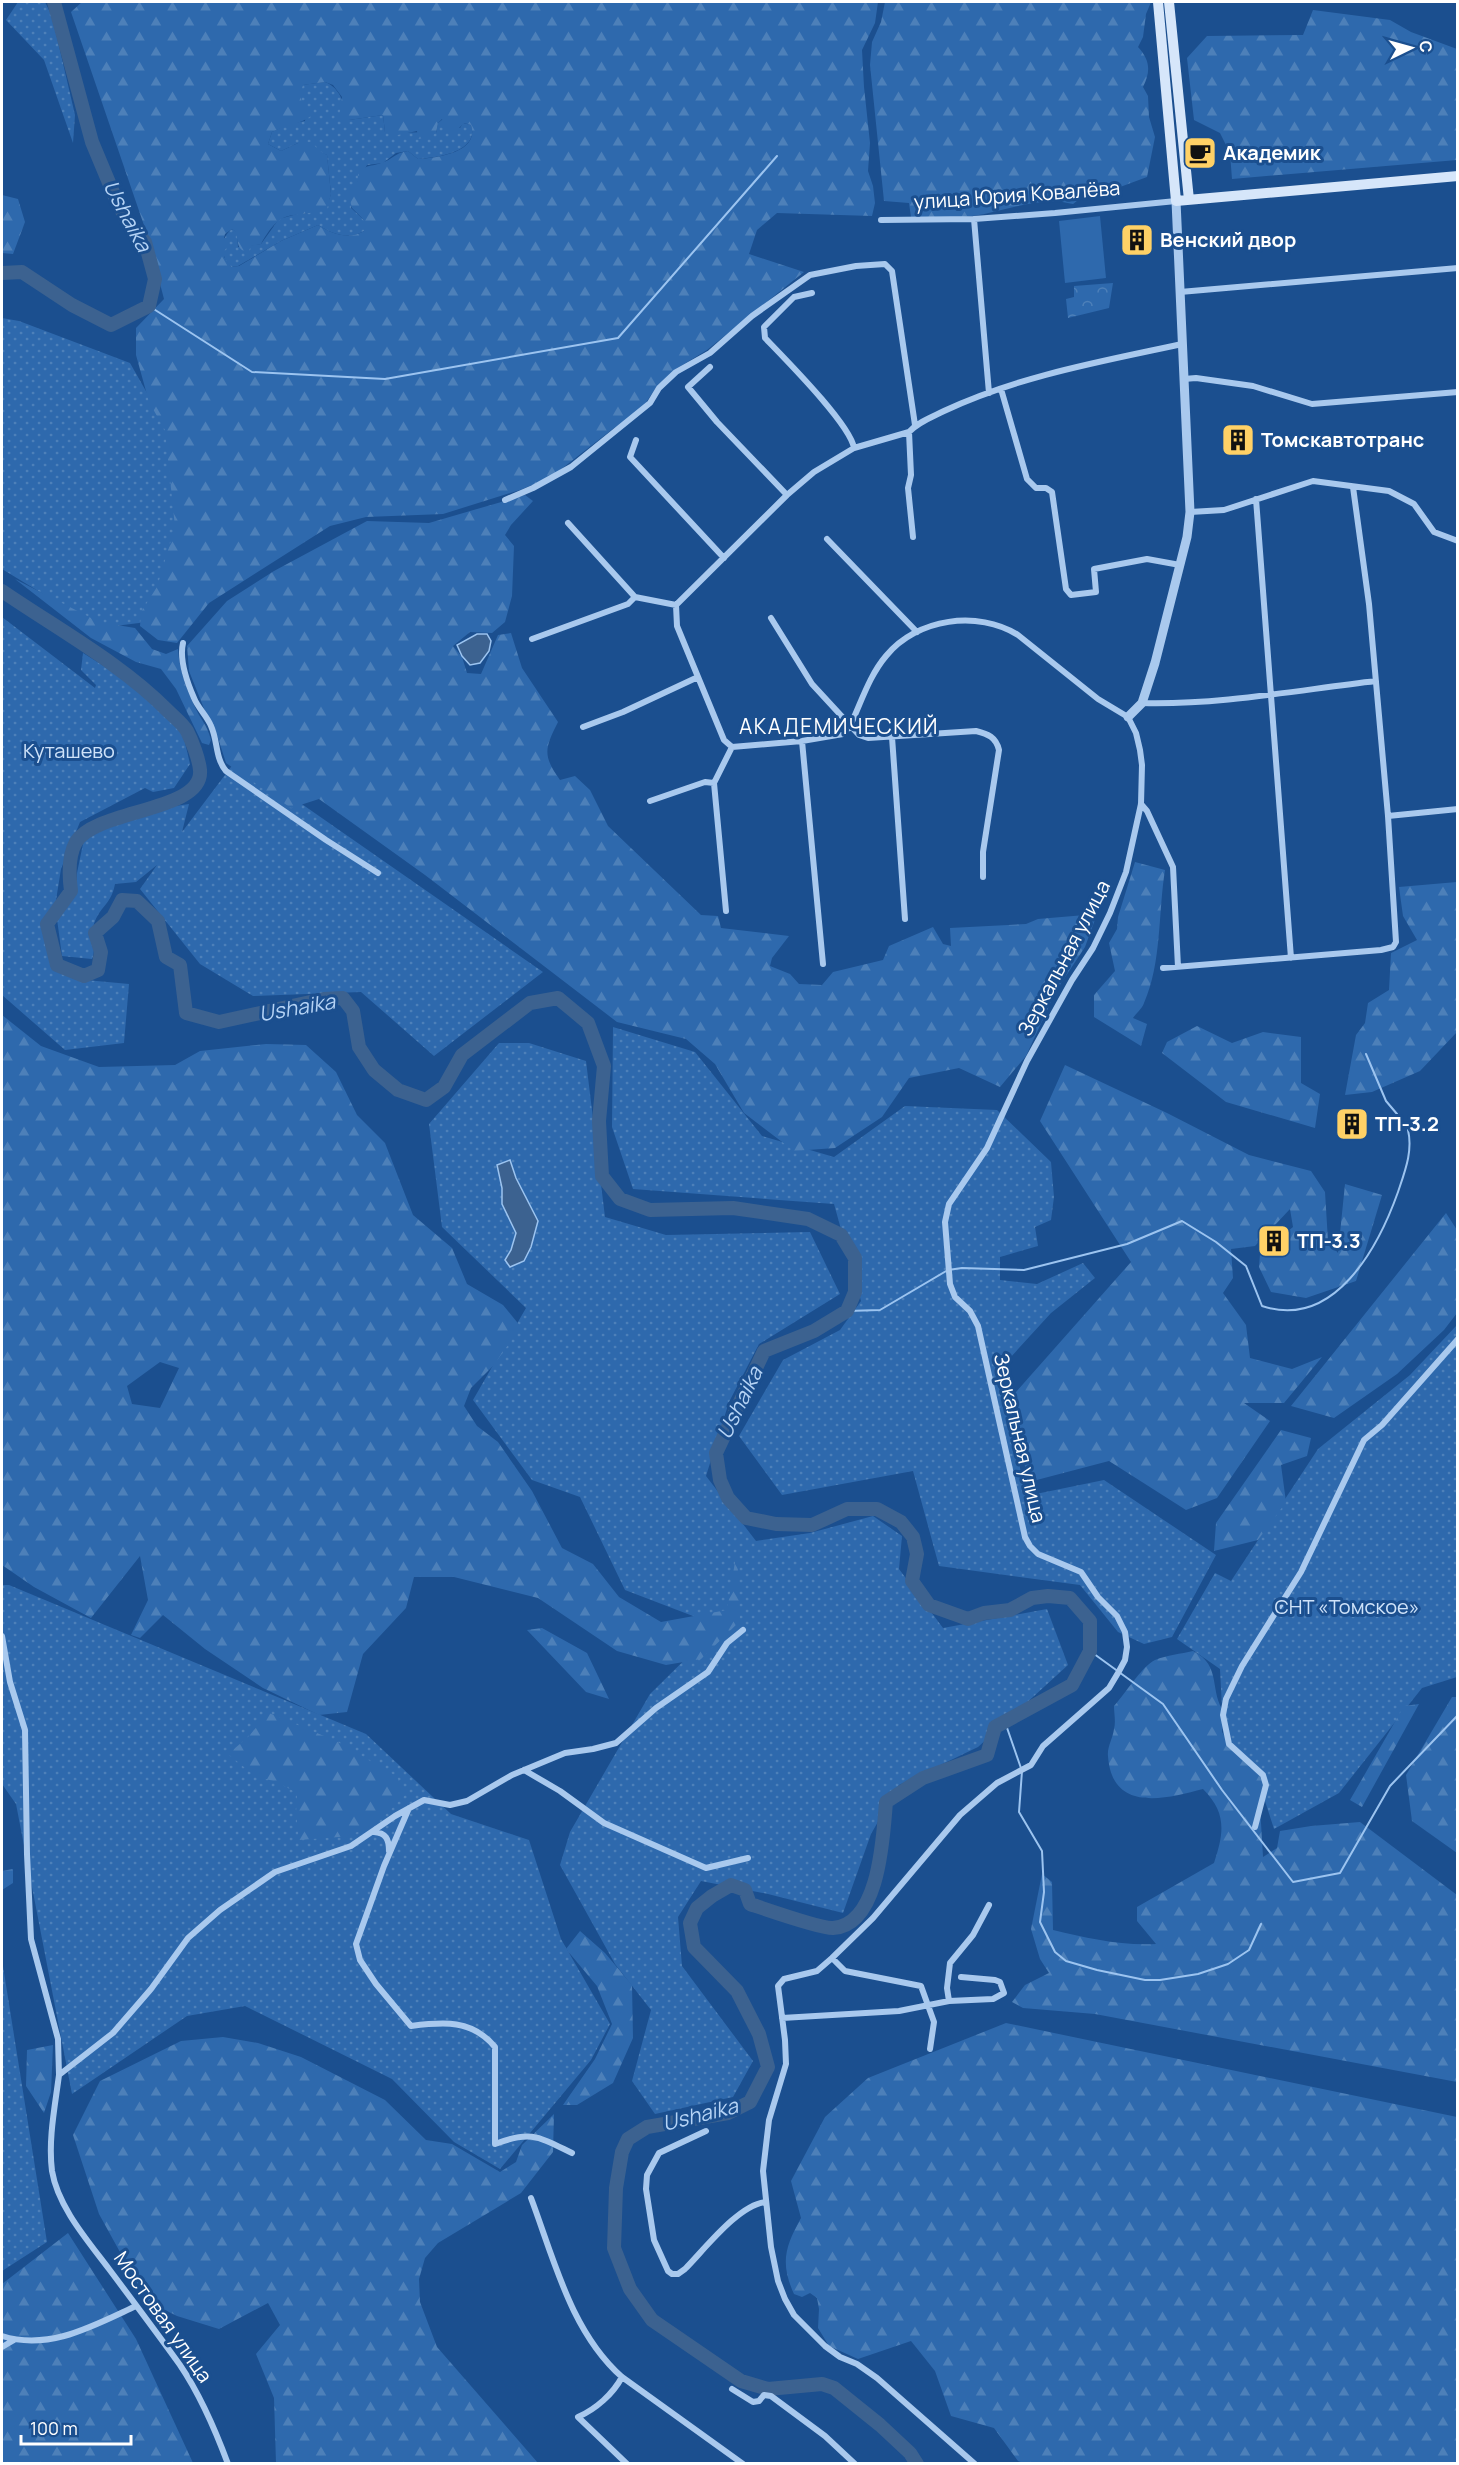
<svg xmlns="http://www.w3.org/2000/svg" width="1459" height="2465" viewBox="0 0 1459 2465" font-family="Manrope,sans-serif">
  <defs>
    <pattern id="grass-dots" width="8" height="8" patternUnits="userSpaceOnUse" patternTransform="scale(1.5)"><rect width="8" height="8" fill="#2e69ad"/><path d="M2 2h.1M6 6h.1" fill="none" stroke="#4d80b9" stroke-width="1.8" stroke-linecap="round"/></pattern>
    <pattern id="forest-firs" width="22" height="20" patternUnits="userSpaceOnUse" patternTransform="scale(1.5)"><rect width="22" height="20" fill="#2e69ad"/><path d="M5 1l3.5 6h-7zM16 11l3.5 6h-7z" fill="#4d80b9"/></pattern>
    <pattern id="park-crowns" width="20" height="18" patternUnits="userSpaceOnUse" patternTransform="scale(1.5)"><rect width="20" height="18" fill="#2e69ad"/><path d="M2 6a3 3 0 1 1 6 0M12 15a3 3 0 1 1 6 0" fill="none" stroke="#4d80b9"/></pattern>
  </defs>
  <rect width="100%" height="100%" fill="#1b4f8f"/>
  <path fill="url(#grass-dots)" d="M18,2H45L52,16L75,115L73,143L44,60L6,20Z
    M325,82C341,88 344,105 349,120L383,115L385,132C403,134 418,131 436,133L438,123L443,119L448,127L460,128L463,123L471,125C480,152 436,158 418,159L408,151L396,153L383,163L367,165L358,181L351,208L364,220V231C349,240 332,234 318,225L281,241L238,266L231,267C220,258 220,237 232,229L237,232L238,247L261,244L279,219L297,214H305L329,200L331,194L327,155L298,143L281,151L268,144L272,132L288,124L305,121L306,111L302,108L299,94L302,85Z
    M2,318L19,321L130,363L167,428L178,528L147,622L99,628L2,569Z
    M2,617L95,688L96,685L81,670L83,653L139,688L170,720L183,734L190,764L174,788L153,792L145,788L80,822L61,869L49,944L75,979L129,984L124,1043L65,1050L2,995Z
    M237,759L543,972L434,1056L361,992L253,996L200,964L140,889L157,865L136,882L115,884C111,904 102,905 95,921C90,932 97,947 92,959L62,956L57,919L76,891L77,873L84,839C118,823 151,808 189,804L182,832Z
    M613,1027L695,1052L762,1136L834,1157L905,1106L997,1110L1051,1162L1054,1197L1051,1220L1035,1227L1038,1246L1000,1257V1280L1037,1284L1083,1263L1095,1278L1051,1313L999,1370L1026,1496L1104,1480L1216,1555L1172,1637L1144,1644L1118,1632L1080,1585L939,1566L913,1471L782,1495L739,1436L783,1360L840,1330L861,1301L834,1204L633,1189L612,1127Z
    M499,1043H529L586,1061L605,1217L666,1235L810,1232L840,1294L759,1344L729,1402L706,1476L756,1541L810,1533L873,1516L902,1536L899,1569L943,1628L1047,1609L1068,1665L978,1747L899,1785L871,1834L843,1913L768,1894L701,1881L678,1917L682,1966L753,2061L733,2097L655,2114L632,2081L651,2010L615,1964L560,1865L570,1832L650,1694L719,1626L625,1590L580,1497L532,1480L473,1400L526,1308L442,1227L429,1124Z
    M1457,1325V1677L1422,1688L1339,1793L1274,1829L1256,1773L1224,1746L1220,1669L1177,1639L1215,1573L1231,1581L1318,1449L1410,1375Z
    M2,1585H9L366,1734L451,1814L529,1840L561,1939L610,2024L591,2060L500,2169L454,2142L392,2079L245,2006L187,2016L72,2094L16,1804L2,1784Z
    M2,1960L47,2242L2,2271Z"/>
  <path fill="url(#forest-firs)" fill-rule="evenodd" d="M82,2H878L875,23L862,50L864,87L870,143L868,171L873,186L875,203L872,216L777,213L757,230L749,254L804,272L707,350L676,369L657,386L645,404L633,416L614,428L551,477L520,490L443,514L366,517L330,526L209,603L177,643L158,640L140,626L141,612L157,587L175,527L165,430L149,402L136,355V328L164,299L148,237L71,12ZM325,82L333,85L342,97L339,118L349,120L383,115L385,132L393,136L417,131L418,139L429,137L436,133L438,123L442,119L449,133L455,132L464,123L471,125C480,153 436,158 418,159L408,151C394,153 392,160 381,163C370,167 356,165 358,181L347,189L352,208L364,220V231C349,240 332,234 318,225L281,241L239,266L231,267L224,257V251L229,245L227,238H224L225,234L232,229L236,232C238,242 237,250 248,253L251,246L261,244C283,205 291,220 327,209L331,194L327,155L318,150L312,142L298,143L281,151L268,144L272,132C284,126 301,124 311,116C302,105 298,99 303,85Z
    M885,2H1151L1146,14L1143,37L1138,47C1150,60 1151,71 1143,87L1148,96L1149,117L1155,137L1147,177L1112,190L1087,193L1073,204C1039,195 1005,212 972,216C952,219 931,217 911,217L909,203L884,201L870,65L872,42L881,22Z
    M1313,10L1390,20L1411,32L1457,49V160L1232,179L1230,153L1220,133L1194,120L1187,58L1207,36L1303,35Z
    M2,195L18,199L25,222L13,254L2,253Z
    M525,495L533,501L511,525L505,535L514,546L512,596L505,622L492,633L470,632L453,646L462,657L467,673L481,674L498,635L511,633L522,668L558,722C545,748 542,755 560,780L575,776L590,790L608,826L701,915L718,916L721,928L789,936L772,958L770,966L790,974L799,984L822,985L833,972L883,960L889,946L933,927L943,944L951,946L950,928L1026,924L1038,919L1097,914L1085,947L1056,991L1026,1056L1000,1087L959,1068L909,1078L882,1117L835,1148L794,1151L744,1113L715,1064L686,1039L617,1022L425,875L319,799L291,808L226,763L218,738L207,716L189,671L187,646L227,601L274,571L367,521L429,523Z
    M15,579L99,622L135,628L152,649L166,654L178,649C179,668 186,688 194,705C200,719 207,724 211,740L209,745L202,743L176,689L161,669L136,662L91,638Z
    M1135,862L1165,870C1158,913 1162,962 1144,1003C1142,1009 1136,1013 1133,1018L1147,1024L1141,1046L1094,1017V995L1115,971L1109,943L1117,929L1118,917Z
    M1457,882V1032L1420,1071L1372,1092L1345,1095L1356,1035L1365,1023L1368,1003L1389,990L1391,953L1417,940L1403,916L1399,887Z
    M2,1015L41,1046L99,1067L175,1065L200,1051L266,1044L306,1045L336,1072L357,1115L385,1143L413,1215L452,1248L467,1284L503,1305L521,1327L493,1366L471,1388L464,1406L477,1426L498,1442L532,1491L562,1548L593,1564L619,1597L661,1622L727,1610L737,1550L740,1621L701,1659L666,1665L617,1651L538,1598L454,1577H414L406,1608L363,1654L347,1712L319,1715L263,1688L205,1649L163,1615L140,1638L131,1635L148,1600L140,1556L91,1618L34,1587L2,1565ZM160,1362L179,1368L160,1408L132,1404L127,1386Z
    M1197,1026L1232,1043L1263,1032L1301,1037V1083L1320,1094L1315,1128L1226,1102L1162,1053L1167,1042Z
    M1065,1065L1167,1113L1249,1155L1311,1171L1325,1192L1328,1241L1338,1253L1345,1184L1382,1195L1356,1281L1306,1298L1271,1292L1259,1267L1260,1254L1293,1227L1290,1209L1255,1246L1231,1249L1233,1278L1223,1293L1246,1325L1250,1358L1292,1369L1322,1357L1284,1403H1244L1270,1421L1217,1498L1186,1510L1109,1461L1029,1482L1008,1401L1131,1262L1040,1121Z
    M1446,1213L1457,1230V1313L1444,1330L1397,1374L1334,1418L1291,1406Z
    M1281,1430L1311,1438L1307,1456L1281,1465L1286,1502L1258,1540L1214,1551L1216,1523Z
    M542,1628L587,1653L609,1699L586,1692L527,1630Z
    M1193,1651C1223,1666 1208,1692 1225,1713L1222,1732L1231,1746L1257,1771L1263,1783L1260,1806L1263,1857L1277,1848L1280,1831L1311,1826L1360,1822L1457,1895V2082L1095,2014L1023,2008L1012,2002L1025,1985L1049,1973L1040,1959L1031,1929L1042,1874L1052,1882L1053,1930C1087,1938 1121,1946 1156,1944L1137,1921V1907L1214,1863C1224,1833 1227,1813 1203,1789C1165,1799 1112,1813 1108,1756C1107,1747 1113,1738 1114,1729C1116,1722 1114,1713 1114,1706C1126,1693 1141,1667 1155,1660C1167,1655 1181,1654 1193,1651Z
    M1452,1697H1457V1853L1412,1821L1406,1775Z
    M1419,1704L1362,1807L1350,1800L1404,1706Z
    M269,1713L336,1741L396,1776L407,1793L372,1828L339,1837L299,1840L296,1813L297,1793L277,1782L255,1776L228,1754L247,1738Z
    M13,1869V1883L2,1890V1871Z
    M580,1931L605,1953L632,1985L633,2038L613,2083L577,2105H563L595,2059L612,2024L597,1986L566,1949Z
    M1006,2023L1457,2117V2463L1026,2464L1018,2461L994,2428L951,2416L935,2371L911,2341L858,2359L829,2346L818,2328L819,2309L817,2298L810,2293L802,2297L794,2294C780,2263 785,2247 801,2218L791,2181L825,2117L868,2078Z
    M223,2037L258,2043L301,2057L385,2100L426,2140L452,2144L500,2172L516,2162L522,2145L554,2114L553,2152L521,2193L438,2243L425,2258L419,2279L420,2302L437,2347L538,2463H276L274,2398L256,2354L280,2325L268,2303L219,2329L177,2316L147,2301L99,2214L73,2135L100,2081L181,2041Z
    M53,2045L51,2092L44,2113L26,2086L27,2050Z
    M68,2233L136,2339L193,2463L2,2464V2284Z"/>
  <path fill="url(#park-crowns)" d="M1113,283L1109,308L1068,318L1066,299L1074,297V286Z"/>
  <path fill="#2e69ad" d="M1100,216L1106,278L1065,283L1059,221Z"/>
  <path fill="#3c6290" stroke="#9cc4f0" stroke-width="1.5" d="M477,634H487L491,641L489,651L480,663L470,665L462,656L457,645Z
    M510,1160L516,1178L538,1221L531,1247L524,1261L510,1267L505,1260L511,1250L516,1233L502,1204V1188L497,1165Z"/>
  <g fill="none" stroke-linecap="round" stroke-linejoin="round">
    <path stroke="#9cc4f0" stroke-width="2" d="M149,306L252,372L385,379L618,338L777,156
      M1366,1054L1386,1101L1397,1114
      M847,1311L880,1310L948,1270L962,1268L1024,1270L1127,1244L1182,1221L1216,1242L1246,1266L1262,1306C1334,1330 1378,1248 1398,1192C1405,1171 1413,1151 1408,1130
      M1090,1651L1163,1704L1222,1790L1293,1882L1340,1873L1390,1786L1458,1715
      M1005,1722L1022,1771L1019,1812L1042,1851L1044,1892L1040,1922L1055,1952L1066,1961L1097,1970L1145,1980H1160L1198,1974L1228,1964L1249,1950L1261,1924"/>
    <path stroke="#3c6290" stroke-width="14" d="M2,273L22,272L72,305L111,325L149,306L155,279L145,242L127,221L115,197L92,142L54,2
      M2,591C56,628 122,664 168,711C174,717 183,724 187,731C192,741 199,759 200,770C204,812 96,809 76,842C68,856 69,876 71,891L47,924L57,965L84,976L98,970L101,952L95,933L113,917L122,900L137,901L158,921L166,957L180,965L186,1013L219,1022L324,999L343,998L353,1011L359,1047L374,1070L398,1090L426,1100L444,1087L462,1055L530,1003L558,998L588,1023L604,1066L599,1121L602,1176L620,1199L650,1210L733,1208L808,1219L841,1235L855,1258V1292L847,1311L814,1331L764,1351L716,1453L720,1480L728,1498L746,1518L776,1524L812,1525L847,1509H877L901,1522L913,1537L917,1554L912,1581L929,1605L968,1619L984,1613L1010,1610L1032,1598L1048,1596L1070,1598L1090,1621V1651L1072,1685L995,1727L987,1755L923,1778L886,1802C883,1836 880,1925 833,1928C822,1929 765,1909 750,1904L745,1890L731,1885L712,1896L697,1908L690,1923L694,1947L737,1991L759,2034L768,2067L750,2102L728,2113L647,2127L628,2139L622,2152L616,2188L614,2248L630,2289L652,2320L741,2381L768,2389L822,2384L834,2388L880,2425L910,2453L917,2464"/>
    <path stroke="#a9c9ee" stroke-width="6" d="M974,219L989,393
      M881,220L974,219L1055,213L1176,201
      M1180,292L1458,268
      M812,293L794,297L764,327L765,338C785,359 850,424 854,448
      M710,367L688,387L717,422L787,495
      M1184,379L1196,378L1253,386L1312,404L1458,392
      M1001,389L1027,479L1036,488H1046L1052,492L1066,589L1071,595L1096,592L1094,569L1147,559L1180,565
      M909,432L911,475L908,488L913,537
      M636,440L630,457L724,558
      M1256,499L1291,958
      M505,500L533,488L571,467L650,403L659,388L676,372L710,353L752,316L810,275L856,266L885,264L892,271L915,425
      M1190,512L1224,510L1313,481L1389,491L1414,504L1434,532L1458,541
      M568,523L635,597L676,605
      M827,539L917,632
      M771,618L812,684L859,735L868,738L976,731C988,734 996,737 999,750L983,852V877
      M532,639L628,604L635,597
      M183,643C179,660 187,682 194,698C198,708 207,716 211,726C218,741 215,758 226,771L326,840L378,873
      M1142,703C1220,705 1298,690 1376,681
      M583,727L623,712L698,677
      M892,737L905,919
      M802,741L823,964
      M650,801L705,782L714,783
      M1141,804L1147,811L1173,867L1178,967
      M1388,816L1458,809
      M726,911L714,783L732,747
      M1163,968L1381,950L1393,947L1396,942L1388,816L1369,604L1353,487
      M2,1636L10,1682L25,1730L27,1854L31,1939L58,2039L59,2075
      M524,1770L560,1791L604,1823L706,1868L748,1858
      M409,1808L384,1866L356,1944L360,1960L376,1984L411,2026C443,2022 472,2019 495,2047V2144C531,2130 539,2137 572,2153
      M1255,1827L1266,1785L1263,1775L1229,1744L1223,1715L1226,1699L1242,1666L1301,1572L1364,1440L1382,1425L1458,1339
      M374,1832C386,1833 389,1839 389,1851
      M832,1958L845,1971L921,1986L934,2022L930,2049
      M949,2001L947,1988L950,1963L973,1935L989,1905
      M782,2018L899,2011L949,2001L993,1999L1004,1993L1000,1982L995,1980L961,1977
      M706,2131L659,2153L647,2175L646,2189L654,2240L668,2271L672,2274H678L685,2269C704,2250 739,2204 766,2202
      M531,2198C554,2259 571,2332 622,2377L743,2464
      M2,2336C49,2351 93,2326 136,2306
      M2,2347L14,2340
      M622,2377C613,2394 596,2409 578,2417L627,2464
      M732,2389L753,2402L759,2401L764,2395L771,2396L825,2436L855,2464
      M228,2464C215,2429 201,2396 180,2365C157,2333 133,2301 109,2269C88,2241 58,2207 52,2171C48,2140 55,2106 59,2075L113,2033L151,1989L188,1938L220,1910L275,1872L351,1846L395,1816L424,1800L450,1805L467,1801L512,1775L565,1753L593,1749L616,1743L656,1708L708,1672L727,1643L743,1630
      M975,2464L877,2378L857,2364L840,2357L825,2346L794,2315L785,2299L778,2281L771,2247L763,2171L769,2120L786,2064L785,2040L778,1986L784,1979L817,1971L832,1958L873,1918L960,1815L997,1783L1031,1765L1043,1746L1109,1688L1118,1673L1125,1660L1127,1647L1125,1632L1117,1616L1098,1597L1081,1572L1038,1554L1030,1546L1025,1537L978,1326L970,1311L955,1297L950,1284L945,1222L949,1204L987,1148L1027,1061L1072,980L1093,948L1110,913L1126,872L1141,804L1142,765L1140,750L1136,733L1128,717L1098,699L1018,635C978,610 917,618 886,656C869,676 861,703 850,726L843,734L802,741L732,747L724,740L677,626L676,605L787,495L814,472L854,448L909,432C918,422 932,417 944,411C1018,376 1103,361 1182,344"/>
    <path stroke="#a9c9ee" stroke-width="9" d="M1128,717L1142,703L1155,663L1187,537L1190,512L1176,201"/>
    <path stroke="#d6e6fa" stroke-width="10" d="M1158,2L1176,201L1458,176
      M1169,2L1189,200"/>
  </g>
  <defs>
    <g id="cafe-square" transform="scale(1.725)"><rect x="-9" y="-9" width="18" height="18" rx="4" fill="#ffd166" stroke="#1b4f8f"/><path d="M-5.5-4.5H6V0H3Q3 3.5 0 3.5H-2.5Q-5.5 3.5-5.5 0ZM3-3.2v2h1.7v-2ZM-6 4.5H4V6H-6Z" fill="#111"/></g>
    <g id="building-square" transform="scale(1.725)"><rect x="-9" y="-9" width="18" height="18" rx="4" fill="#ffd166" stroke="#1b4f8f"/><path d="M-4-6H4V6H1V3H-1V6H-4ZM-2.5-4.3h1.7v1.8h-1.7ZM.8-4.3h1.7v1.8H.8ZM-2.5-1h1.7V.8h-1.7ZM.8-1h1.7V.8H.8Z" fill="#111"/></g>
  </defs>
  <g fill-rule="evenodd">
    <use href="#cafe-square" x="1200" y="153"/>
    <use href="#building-square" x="1137" y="240"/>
    <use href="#building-square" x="1238" y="440"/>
    <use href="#building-square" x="1352" y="1124"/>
    <use href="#building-square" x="1274" y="1241"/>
  </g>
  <g text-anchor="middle" stroke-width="6" stroke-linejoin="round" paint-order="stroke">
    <g font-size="20" font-weight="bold" fill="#fff" stroke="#1b4f8f" text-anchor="start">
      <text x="1223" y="160">Академик</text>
      <text x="1160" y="247">Венский двор</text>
      <text x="1261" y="447">Томскавтотранс</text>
      <text x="1375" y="1131">ТП-3.2</text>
      <text x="1297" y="1248">ТП-3.3</text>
    </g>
    <g font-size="20" fill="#fff" stroke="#1b4f8f">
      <text transform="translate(1017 195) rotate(-4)" y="7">улица Юрия Ковалёва</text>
      <text transform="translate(1064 958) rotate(-62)" y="7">Зеркальная улица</text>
      <text transform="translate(1020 1438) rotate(77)" y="7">Зеркальная улица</text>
      <text transform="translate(163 2317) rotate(55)" y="7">Мостовая улица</text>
    </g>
    <g font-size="20" fill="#cfe3fa" stroke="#1b4f8f">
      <text x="69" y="758">Куташево</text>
      <text x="1347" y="1614">СНТ «Томское»</text>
    </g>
    <g font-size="21" font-style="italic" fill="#b5d3f5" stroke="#1b4f8f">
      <text transform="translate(127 216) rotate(62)" y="7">Ushaika</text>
      <text transform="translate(297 1008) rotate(-10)" y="7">Ushaika</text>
      <text transform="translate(740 1403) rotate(-64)" y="7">Ushaika</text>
      <text transform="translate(700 2115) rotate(-14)" y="7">Ushaika</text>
    </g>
    <g font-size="21" letter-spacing="1.5" fill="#fff" stroke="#1b4f8f">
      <text x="839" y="734">АКАДЕМИЧЕСКИЙ</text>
    </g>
  </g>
  <rect width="1459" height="2465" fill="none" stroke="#ffffff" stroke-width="6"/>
  <g transform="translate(1411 48) rotate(85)" stroke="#1b4f8f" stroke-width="4.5" paint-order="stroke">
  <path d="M0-4.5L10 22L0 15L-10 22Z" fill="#ffffff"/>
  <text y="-9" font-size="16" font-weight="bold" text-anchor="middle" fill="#ffffff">С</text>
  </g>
  <path d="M21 2435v9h110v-9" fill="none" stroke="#ffffff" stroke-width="3"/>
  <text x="30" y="2435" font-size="18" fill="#ffffff" stroke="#1b4f8f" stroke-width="4.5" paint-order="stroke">100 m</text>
</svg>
